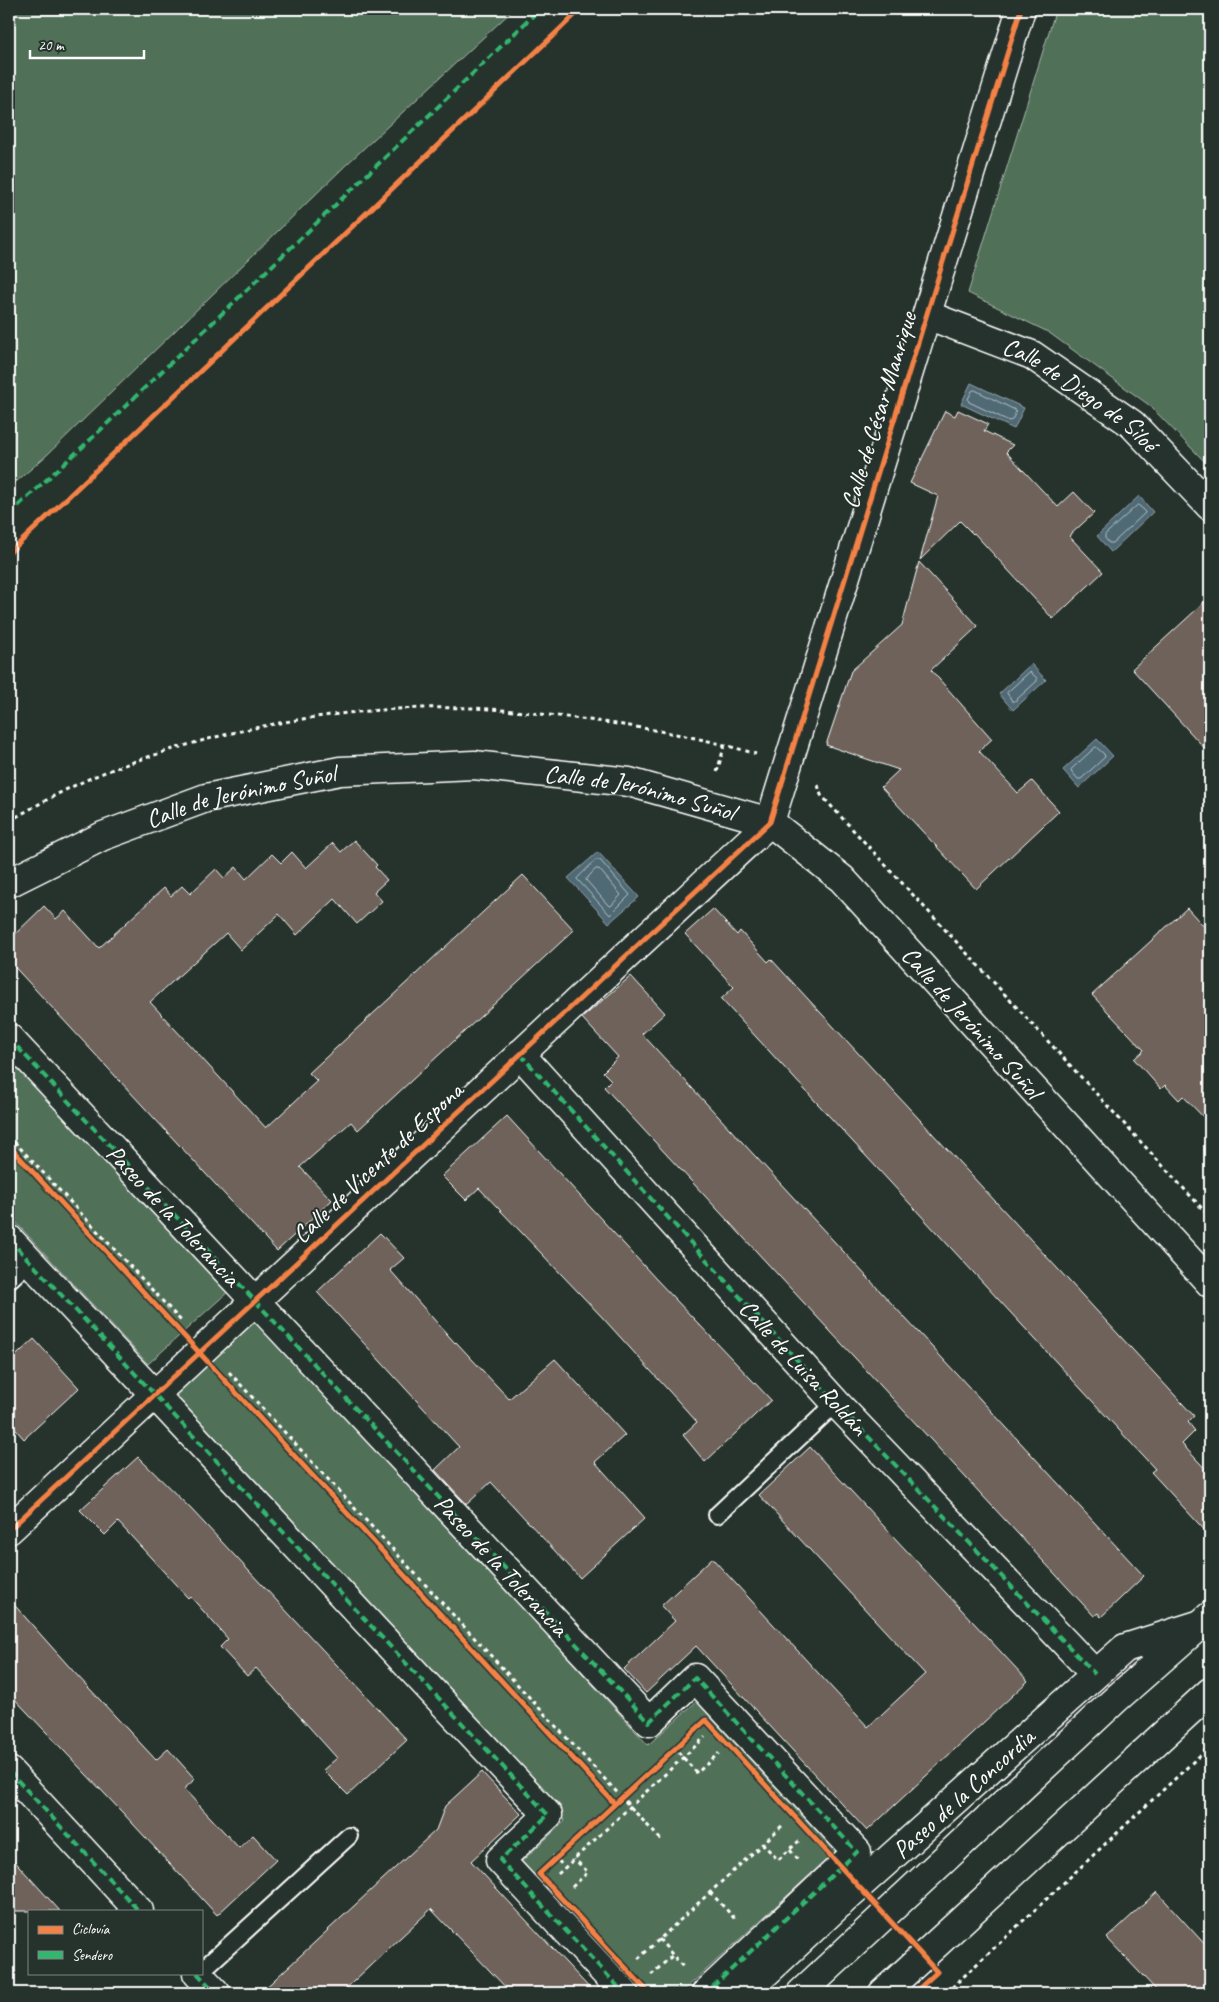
<svg xmlns="http://www.w3.org/2000/svg" width="1219" height="2002" viewBox="0 0 1219 2002" font-family="Caveat,sans-serif">
  <rect width="100%" height="100%" fill="#26332d"/>
  <filter id="ink" filterUnits="userSpaceOnUse"><feTurbulence type="fractalNoise" baseFrequency=".02" numOctaves="2"/><feDisplacementMap in="SourceGraphic" scale="10" xChannelSelector="R" yChannelSelector="G"/><feConvolveMatrix kernelMatrix="1 2 1 2 8 2 1 2 1" color-interpolation-filters="sRGB"/></filter>
  <g filter="url(#ink)">
    <path fill="#517059" stroke="#a8b8ac" d="M9,9H514L347,164L47,455L9,488Z
      M1056,9H1210V467L1149,405L1048,332L968,293Z
      M9,1056L230,1290L148,1364L9,1215Z
      M258,1319L648,1745L698,1700L836,1851L681,1993H640L520,1863L565,1821L175,1395Z"/>
    <path fill="#4f6974" stroke="#95a5ac" d="M971,383L1024,408L1014,429L961,404Z
      M1139,496L1153,512L1111,552L1097,536Z
      M1031,664L1046,680L1013,710L999,694Z
      M1097,739L1113,756L1079,788L1063,770Z
      M598,852L639,897L609,923L568,878Z"/>
    <g fill="none" stroke-linecap="round" stroke-linejoin="round">
      <path stroke="#b9c3c7" stroke-width="1" d="M975,390L1015,410L1016,412L1012,420L1009,421L969,402L968,399L972,391Z
        M1138,505L1144,510L1145,513L1113,543H1109L1105,538V535Z
        M1030,672L1037,678V681L1015,701H1012L1007,693Z
        M1096,747L1104,754L1105,757L1081,779H1078L1072,772L1071,770Z
        M596,860H600L630,895L610,915L577,879Z
        M596,869H599L621,895L611,906L608,905L586,880Z"/>
    </g>
    <path fill="#6e625a" stroke="#fff" d="M958,410L988,424L984,431L1013,445L1006,452L1058,507L1074,492L1094,513L1069,536L1103,572L1053,619L974,533L973,534L960,521L920,560L938,496L910,483L945,411L955,416Z
      M919,562L978,626L931,670L992,739L979,751L1018,793L1032,781L1059,811L976,889L881,787L899,770L826,745L851,671L902,625Z
      M1210,597V754L1132,669Z
      M354,840L377,865L375,867L387,880L374,892L382,901L357,924L335,899L297,935L279,914L241,950L226,933L150,1002L266,1128L317,1081L309,1073L523,875L574,930L358,1130L351,1122L300,1167L332,1200L277,1251L9,961V940L44,906L56,919L65,911L99,948L164,888L171,896L182,886L190,894L216,869L224,878L236,867L246,879L272,854L281,863L292,852L306,868L333,843L341,852Z
      M1187,908L1210,933V1124L1183,1096L1179,1100L1165,1085L1161,1089L1134,1059L1144,1050L1092,995Z
      M713,909L737,935L740,931L768,962L771,959L1194,1416L1188,1422L1195,1431L1182,1444L1210,1474V1536L1151,1472L1155,1469L721,999L734,987L685,934Z
      M631,976L665,1013L642,1034L1144,1576L1101,1617L1098,1613L1094,1616L604,1087L611,1080L603,1072L618,1057L582,1018Z
      M507,1116L655,1278L771,1400L705,1462L683,1435L697,1422L602,1317L479,1188L466,1200L442,1176Z
      M380,1233L404,1258L390,1270L455,1343L456,1342L509,1399L555,1359L625,1435L595,1462L645,1518L580,1578L491,1482L467,1504L461,1498L435,1470L459,1447L317,1292Z
      M34,1339L79,1388L24,1439L9,1422V1362Z
      M810,1447L1028,1681L867,1831L696,1646L646,1693L624,1669L675,1621L661,1606L712,1558L868,1727L925,1674L759,1495Z
      M138,1457L191,1509L407,1740L348,1795L323,1770L337,1758L256,1668L247,1676L220,1647L228,1639L190,1596L188,1598L118,1522L105,1535L80,1510Z
      M9,1599L74,1672L156,1760L168,1749L195,1779L184,1789L239,1848L253,1835L276,1860L217,1915L122,1812L9,1693Z
      M482,1772L521,1814L471,1861L594,1993H511L431,1909L341,1993H260L436,1830L445,1806Z
      M9,1855L60,1911H9Z
      M1157,1892L1210,1950V1993H1159L1107,1938Z"/>
    <g fill="none" stroke-linecap="round" stroke-linejoin="round">
      <g stroke="#fff" stroke-width="20">
        <path id="lane" d="M9,1280L30,1261
          M717,1515L836,1403
          M201,1971L349,1836"/>
      </g>
      <g stroke="#fff" stroke-width="31">
        <g id="street">
          <path id="s1" d="M927,315L1032,355L1132,424L1210,506"/>
          <path id="s2" d="M9,883L103,836L206,798L340,771L474,765L629,782L770,822L842,879L1210,1283"/>
          <path d="M9,1038L649,1722L695,1678L857,1852L706,1993"/>
          <path d="M520,1054L836,1403L1095,1674"/>
          <path d="M9,1239L548,1815L500,1860L624,1993"/>
          <path d="M9,1530L770,822L1021,9"/>
          <path d="M9,1771L139,1911"/>
          <path d="M197,1973L216,1993"/>
          <path d="M744,1993L850,1894L1125,1648L1201,1624"/>
        </g>
      </g>
      <g stroke="#fff" stroke-width="31">
        <path id="secondary" d="M801,1993L1116,1699L1210,1616
          M883,1993L1210,1692"/>
      </g>
      <path stroke="#fff" stroke-width="3" stroke-dasharray="4 4" stroke-linecap="butt" d="M717,772L725,744
        M818,785L821,795L1210,1217
        M9,821C32,808 56,794 80,783C107,770 136,761 164,752C264,720 369,705 474,708C512,710 551,715 589,720C646,728 702,737 756,754
        M9,1136L182,1322
        M229,1372L661,1840
        M673,1746L697,1773L719,1753
        M762,1843L778,1860L799,1841
        M790,1850L799,1861
        M553,1855L565,1868
        M558,1874L705,1737
        M572,1887L588,1872L574,1859
        M710,1892L736,1920
        M659,1939L683,1967
        M638,1959L784,1824
        M651,1975L673,1955
        M946,1993L1210,1746"/>
      <use href="#lane" stroke="#26332d" stroke-width="16"/>
      <use href="#street" stroke="#26332d" stroke-width="28"/>
      <use href="#secondary" stroke="#26332d" stroke-width="28"/>
      <path stroke="#33b770" stroke-width="4" stroke-dasharray="8 4" stroke-linecap="butt" d="M9,514L89,441L540,9
        M9,1038L649,1722L695,1678L857,1852L706,1993
        M520,1054L836,1403L1095,1674
        M9,1239L548,1815L500,1860L624,1993
        M9,1771L139,1911
        M197,1973L216,1993"/>
      <g stroke="#26332d" stroke-width="8">
        <path id="cycleway" d="M9,553L581,9
          M9,1146L615,1804
          M9,1530L770,822L1021,9
          M649,1993L539,1874L706,1720L937,1972L914,1993"/>
      </g>
      <use href="#cycleway" stroke="#f48246" stroke-width="5"/>
    </g>
  </g>
  <g text-anchor="middle" stroke-width="4" stroke-linejoin="round" paint-order="stroke">
    <g font-size="25" fill="#fff" stroke="#26332d">
      <text dy="9" stroke="none"><textPath href="#s1" startOffset="174">Calle de Diego de Siloé</textPath></text>
      <text transform="translate(878 410) rotate(-73)" y="9">Calle de César Manrique</text>
      <text dy="9" stroke="none"><textPath href="#s2" startOffset="654">Calle de Jerónimo Suñol</textPath></text>
      <text dy="9" stroke="none"><textPath href="#s2" startOffset="249">Calle de Jerónimo Suñol</textPath></text>
      <text transform="translate(972 1022) rotate(48)" y="9">Calle de Jerónimo Suñol</text>
      <text transform="translate(377 1162) rotate(-43)" y="9">Calle de Vicente de Espona</text>
      <text transform="translate(174 1215) rotate(47)" y="9">Paseo de la Tolerancia</text>
      <text transform="translate(804 1367) rotate(47)" y="9">Calle de Luisa Roldán</text>
      <text transform="translate(502 1565) rotate(47)" y="9">Paseo de la Tolerancia</text>
      <text transform="translate(963 1793) rotate(-42)" y="9">Paseo de la Concordia</text>
    </g>
  </g>
  <rect width="1219" height="2002" fill="none" stroke="#26332d" stroke-width="30"/>
  <rect x="15" y="15" width="1189" height="1972" fill="none" stroke="#fff" stroke-width="2" filter="url(#ink)"/>
  <rect x="28" y="1910" width="175" height="65" fill="#26332d" stroke="#7d8581"/>
  <rect x="38" y="1926" width="25" height="8" fill="#f48246" stroke="#7d8581"/>
  <text x="72" y="1934" font-size="15" fill="#ffffff">Ciclovía</text>
  <rect x="38" y="1951" width="25" height="8" fill="#33b770" stroke="#7d8581"/>
  <text x="72" y="1960" font-size="15" fill="#ffffff">Sendero</text>
  <path d="M30 50v8h114v-8" fill="none" stroke="#ffffff" stroke-width="2.5"/>
  <text x="38" y="50" font-size="15" fill="#ffffff" stroke="#26332d" stroke-width="4" paint-order="stroke">20 m</text>
</svg>
